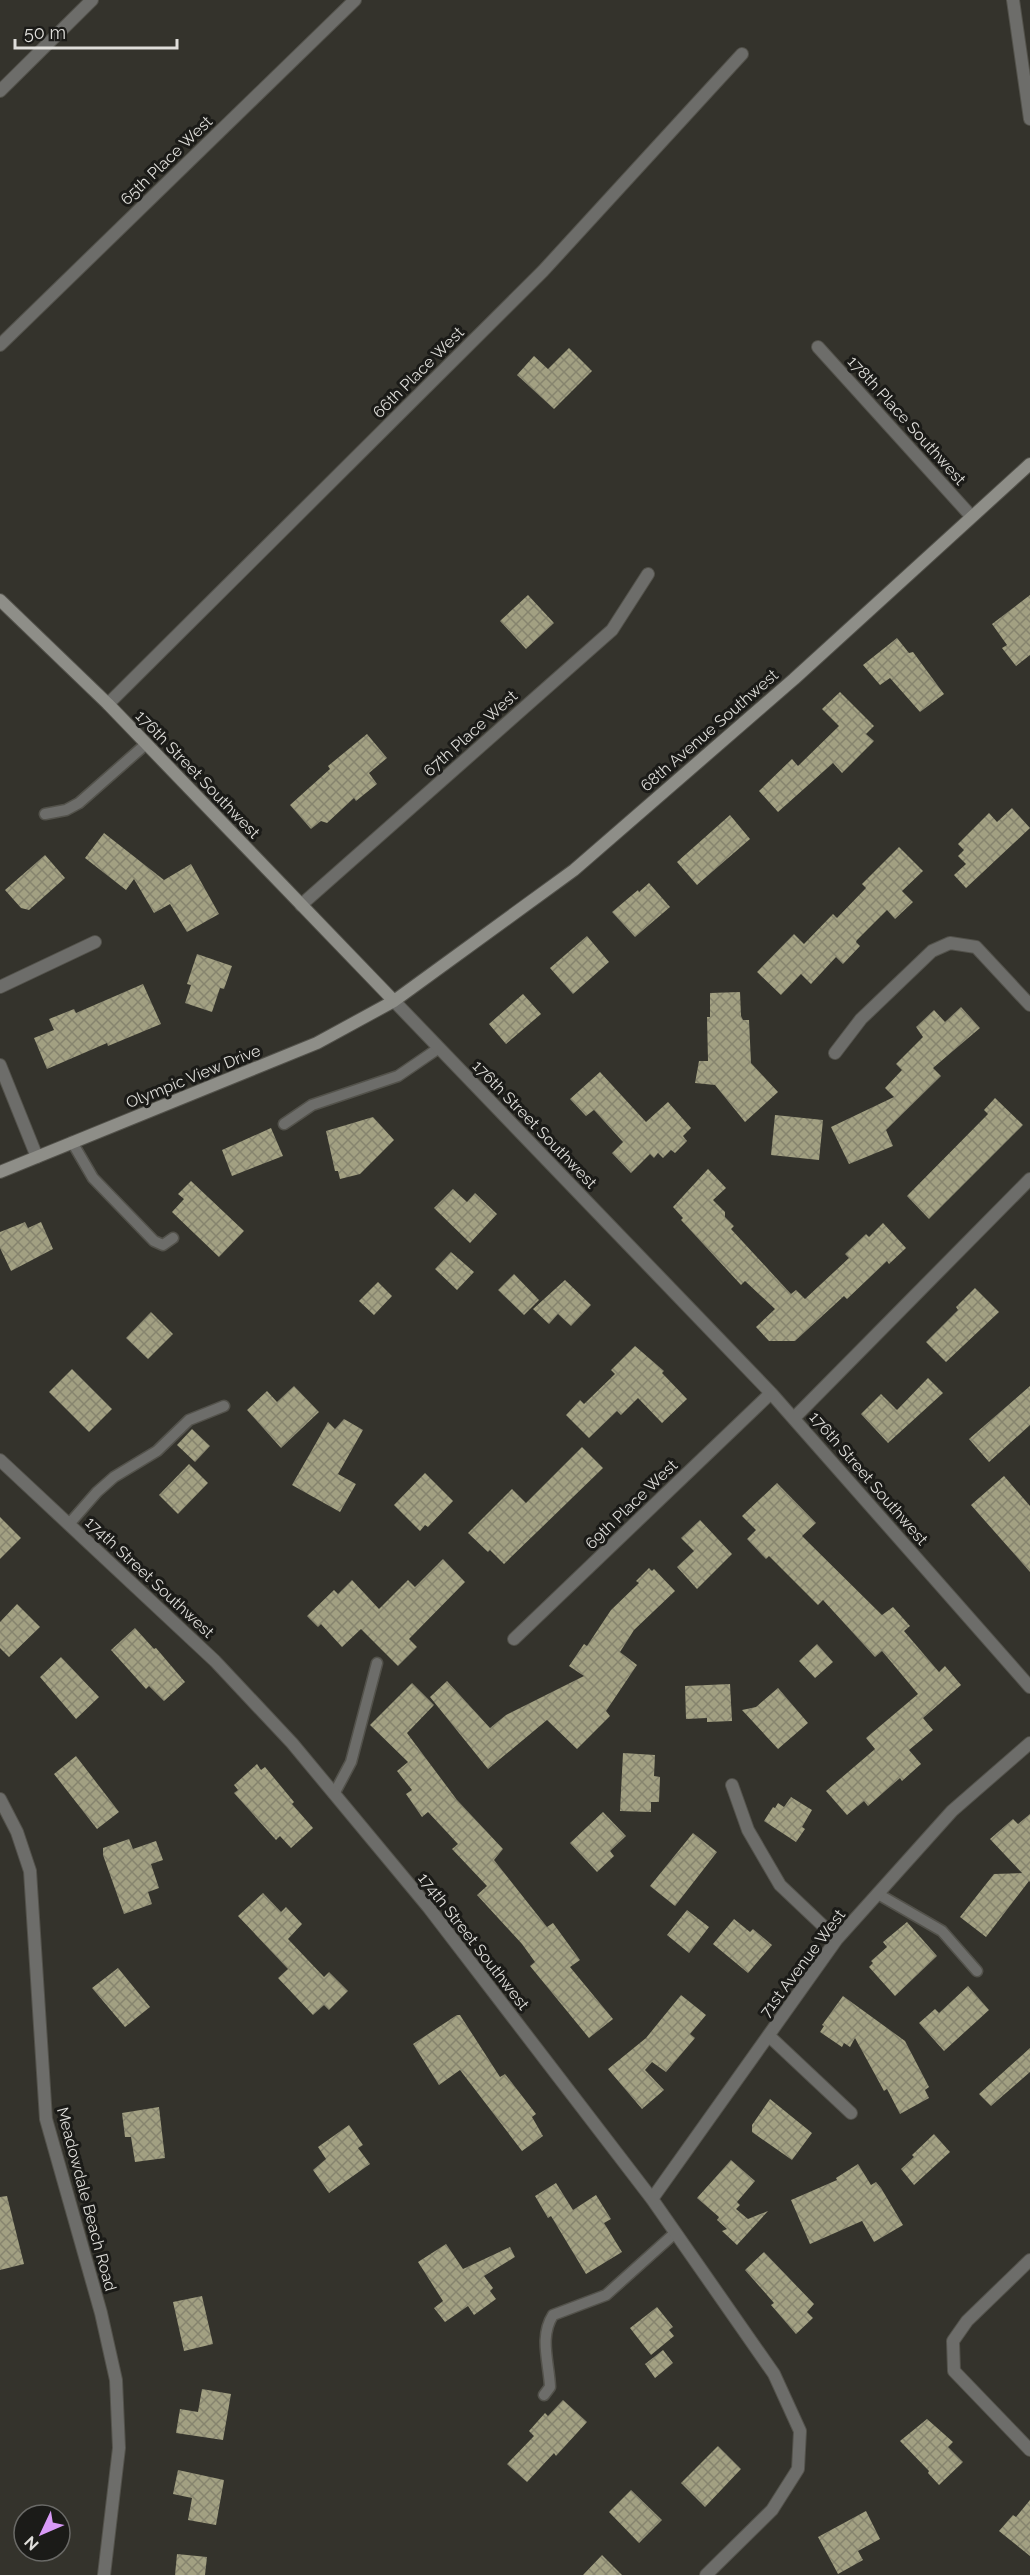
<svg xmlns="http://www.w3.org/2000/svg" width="1030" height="2575" viewBox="0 0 1030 2575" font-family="Raleway,sans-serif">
  <defs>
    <pattern id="building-cross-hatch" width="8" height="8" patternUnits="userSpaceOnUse" patternTransform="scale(1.5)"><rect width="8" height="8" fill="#a2a082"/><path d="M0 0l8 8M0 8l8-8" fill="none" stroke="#86846e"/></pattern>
  </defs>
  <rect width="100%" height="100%" fill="#34332c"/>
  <path fill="url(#building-cross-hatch)" d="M569,348L592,371L554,409L517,375L534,356L548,369Z
    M528,595L554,623L526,649L500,621Z
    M1030,595V655L1016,666L1002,648L1007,645L992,624Z
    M897,638L909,653L913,652L944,694L920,712L890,678L880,685L863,665Z
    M840,692L874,726L866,734L874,741L842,773L833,763L778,812L759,791L792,759L798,766L839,726L822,709Z
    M367,734L387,758L369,773L377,784L356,801L354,798L327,823L321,821L311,829L290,805L330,769L328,766Z
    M1012,808L1030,828L966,888L954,875L966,864L958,856L964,850L958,844L989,813L997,822Z
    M730,815L750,839L697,885L677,862Z
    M104,833L164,880L191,864L219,914L187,932L170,904L154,913L134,879L126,890L85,858Z
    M899,847L923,871L902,891L913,902L895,919L887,910L857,940L856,942L860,946L843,964L836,957L811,984L801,974L781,995L757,972L794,934L804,944L833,914L837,918L866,888L862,884Z
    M45,855L65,878L29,910L21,908L5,890Z
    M649,883L670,907L635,937L612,912L638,890L639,892Z
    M587,936L609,962L573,994L550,968Z
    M197,954L232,966L224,989L220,988L212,1012L185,1003L191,985L187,984Z
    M143,984L161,1024L108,1046L107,1043L47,1069L34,1038L54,1030L49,1019L74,1009L76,1013Z
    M740,992L741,1016L743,1020H749L751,1063L778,1092L745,1122L715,1085L695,1083L699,1061H708L707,1017H710V993Z
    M523,994L541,1014L506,1044L489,1024Z
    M961,1007L980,1028L933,1068L941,1076L886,1130L893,1146L849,1164L831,1127L894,1097L885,1088L902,1070L896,1064L923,1037L916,1027L934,1010L945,1022Z
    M600,1072L646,1122L668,1102L691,1128L683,1136L687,1141L675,1153L671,1150L663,1158L658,1153L654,1158L650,1154L631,1173L612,1153L623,1142L594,1110L586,1116L570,1099Z
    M995,1098L1023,1125L929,1219L907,1196L988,1114L984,1110Z
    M775,1115L823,1120L819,1160L771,1155Z
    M373,1117L394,1140L360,1174L340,1179L338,1171H335L326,1131Z
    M271,1128L283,1156L232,1176L222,1150Z
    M708,1169L726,1188L713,1200L725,1212V1217L734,1226L731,1229L791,1294L796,1290L805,1299L849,1258L845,1254L866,1234L869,1237L883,1223L906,1248L889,1264L887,1261L847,1299L844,1296L795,1341H769L756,1327L775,1309L745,1281L741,1285L681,1220L683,1218L673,1207Z
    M191,1181L244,1231L219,1257L172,1212L184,1199L178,1194Z
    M453,1189L467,1202L475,1193L497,1214L470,1243L434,1208Z
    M25,1222L28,1228L41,1222L53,1249L11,1271L0,1248V1232Z
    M451,1252L474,1272L457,1290L435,1269Z
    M514,1274L539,1300L524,1315L498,1290Z
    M565,1280L591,1305L571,1326L558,1314L549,1324L533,1309Z
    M378,1282L392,1296L374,1315L359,1301Z
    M975,1288L999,1312L946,1362L926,1342L958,1310L956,1307Z
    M151,1312L173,1334L148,1359L126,1338Z
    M635,1346L664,1371L662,1373L687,1399L662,1423L638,1398L621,1415L617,1411L589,1438L566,1415L580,1400L584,1404L615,1374L611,1370Z
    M72,1369L112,1409L89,1432L49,1392Z
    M928,1378L943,1393L888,1443L861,1414L881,1394L897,1410Z
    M294,1386L319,1412L281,1448L247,1410L267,1391L277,1402Z
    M1030,1386V1425L989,1462L969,1439Z
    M344,1419L363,1430L338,1474L356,1484L340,1512L292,1485L328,1422L335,1429Z
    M192,1429L210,1446L195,1462L177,1445Z
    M582,1447L603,1468L504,1564L490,1550L488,1552L468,1533L512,1489L526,1503Z
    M189,1464L208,1483L178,1514L159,1495Z
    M425,1473L453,1501L428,1527L425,1525L420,1531L394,1505Z
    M1004,1476L1030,1506V1572L971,1505Z
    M777,1483L816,1523L802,1536L882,1615L893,1607L910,1626L904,1631L939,1672L945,1666L961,1685L923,1718L933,1730L909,1750L921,1764L902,1781L900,1778L868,1806L864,1801L847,1815L826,1791L875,1749L866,1738L918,1694L882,1651L875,1657L823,1600L818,1605L769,1556L766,1559L747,1539L756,1530L742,1516Z
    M0,1517L21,1538L0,1559Z
    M700,1520L732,1554L697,1589L677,1567L694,1551L681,1538Z
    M443,1559L465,1582L409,1639L417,1647L398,1666L361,1629L342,1647L321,1624L318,1627L307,1616L334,1590L338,1594L352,1580L379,1609L408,1580L415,1587Z
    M649,1568L652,1571L654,1569L675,1591L634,1630L620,1652L637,1665L606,1711L610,1716L577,1749L547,1720L488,1769L430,1697L447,1681L490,1728L506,1715L584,1676L569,1666L584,1644L587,1646L611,1610L639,1583L636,1581Z
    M17,1604L40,1627L9,1657L0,1648V1622Z
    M135,1628L154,1649L156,1648L185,1682L164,1701L149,1686L146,1689L111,1650Z
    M817,1644L833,1662L815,1678L799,1661Z
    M61,1657L99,1697L76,1719L40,1677Z
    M412,1683L434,1705L407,1733L457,1800L503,1849L494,1860L547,1927L553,1923L580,1960L570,1967L613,2019L589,2038L530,1966L535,1962L522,1944L477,1895L487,1886L452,1849L458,1844L428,1812L422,1817L406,1794L412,1790L397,1771L408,1762L370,1725Z
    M730,1684L732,1721L707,1722V1718L686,1719L685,1686Z
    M778,1688L808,1723L778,1749L742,1710L756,1707Z
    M623,1753L655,1755L654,1776L660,1777L659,1802H651V1812L620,1811Z
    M76,1756L119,1812L97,1829L54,1774Z
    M257,1764L261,1770L265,1767L294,1802L292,1804L313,1828L291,1848L280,1836L276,1840L234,1793L238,1790L234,1785Z
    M791,1797L812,1810L802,1827L805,1829L796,1842L764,1821L773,1807L775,1808L778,1803L784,1807Z
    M603,1812L626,1836L610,1851L614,1856L597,1872L570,1843Z
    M1030,1814V1882L1029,1881L986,1937L960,1917L994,1874L1022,1873L990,1839L1013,1819L1018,1824Z
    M693,1833L717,1852L675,1906L650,1886Z
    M129,1839L133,1849L156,1841L163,1860L151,1864L159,1888L148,1892L152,1904L124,1914L103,1855V1848Z
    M263,1893L281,1912L286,1907L302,1924L288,1939L324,1977L329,1972L348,1991L329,2010L324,2005L313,2015L278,1978L288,1969L238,1916Z
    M687,1910L709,1927L689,1953L667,1935Z
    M734,1919L750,1932L753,1929L772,1945L748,1973L713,1944Z
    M907,1922L937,1956L895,1996L869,1967L873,1963L871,1961L887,1947L883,1942Z
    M118,1968L150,2007L125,2027L92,1988Z
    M968,1986L989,2010L944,2051L919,2023L935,2009L939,2013Z
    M681,1995L706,2015L690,2034L695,2038L666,2072L652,2062L645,2070L664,2090L642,2109L608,2069L646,2038Z
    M843,1996L905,2041L929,2087L925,2090L929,2098L900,2114L887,2089L884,2091L855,2038L850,2047L844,2043L842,2047L820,2032L824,2026L822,2025Z
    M457,2015H460L500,2077L505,2074L536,2114L532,2117L543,2136L522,2151L460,2070L439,2085L413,2044Z
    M1030,2048V2072L991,2106L979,2094Z
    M770,2099L812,2133L792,2160L752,2132V2125Z
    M159,2107L165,2158L135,2162L131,2137H125L122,2113Z
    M349,2125L363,2145L358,2148L370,2164L329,2193L313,2170L326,2159L318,2147Z
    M934,2134L950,2152L914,2185L901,2169L914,2157L912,2155Z
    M731,2160L755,2181L737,2202L740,2205L736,2209L748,2219L768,2211L737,2245L722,2231L727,2229L717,2220L719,2217L697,2198Z
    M858,2164L871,2185L876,2182L881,2188L903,2225L874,2242L862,2221L810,2244L791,2200L837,2180L836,2178Z
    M556,2183L573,2210L596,2195L611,2219L604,2223L622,2252L586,2274L551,2216L548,2218L535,2196Z
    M7,2196L24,2264L0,2270V2197Z
    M446,2244L463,2269L510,2247L515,2257L484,2276L493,2288L490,2291L496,2299L474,2315L468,2306L445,2322L434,2308L443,2301L418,2262Z
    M764,2252L814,2304L807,2312L813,2318L796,2334L771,2305L774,2303L745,2270Z
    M202,2296L213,2344L184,2351L173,2302Z
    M657,2307L673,2327L669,2330L674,2336L651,2355L630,2328Z
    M663,2350L673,2363L655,2378L645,2364Z
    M202,2389L231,2394L223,2440L176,2433L180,2409L198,2412Z
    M563,2400L587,2422L556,2456L554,2453L527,2482L507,2464L534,2436L529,2431L545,2413L548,2416Z
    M927,2419L953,2442L948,2447L963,2462L939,2485L928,2473L929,2471L900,2441Z
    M718,2446L741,2469L705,2507L681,2483Z
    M178,2470L224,2480L216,2525L188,2520L192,2498L173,2494Z
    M631,2490L662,2520L639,2543L609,2512Z
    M1030,2500V2556L999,2531L1013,2515L1016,2517Z
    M866,2511L880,2539L858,2551L863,2560L838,2574L818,2537Z
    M177,2554L207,2557L205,2575H175Z
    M602,2555L622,2575H583Z"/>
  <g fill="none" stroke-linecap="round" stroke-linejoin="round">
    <g stroke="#53524b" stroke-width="13">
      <path id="lane" d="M45,814L66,810L79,803L146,744
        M284,1124L312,1105L398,1076L439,1048
        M72,1142L93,1178L154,1241L163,1245L173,1238
        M69,1524L97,1492L114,1477L157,1451L189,1420L224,1406
        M334,1794L351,1762L377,1663
        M878,1894L942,1931L977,1971
        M544,2395L550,2387C549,2362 539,2337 553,2315L606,2295L675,2233"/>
    </g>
    <g stroke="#53524b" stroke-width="14">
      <path id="street" d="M1013,0L1030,119
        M0,91L92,0
        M0,345L355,0
        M818,347L971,516
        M108,704L543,271L742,54
        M301,905L612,630L648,574
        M0,987L95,942
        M394,1001L771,1393L1030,1687
        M835,1053L861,1019L932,951L950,943L976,947L1030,1005
        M0,1065L37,1157
        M794,1418L1030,1179
        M0,1460L215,1661L292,1743L429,1908L652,2199L774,2374L800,2431L798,2469L772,2510L706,2575
        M514,1639L771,1393
        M732,1785L748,1830L780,1885L837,1939
        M0,1799L17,1832L30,1871L46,2119L101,2313L116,2380L119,2448L104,2575
        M769,2036L851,2113
        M652,2199L837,1939L952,1811L1030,1743
        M1030,2260L967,2321L953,2341L954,2371L1030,2450"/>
    </g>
    <g stroke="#53524b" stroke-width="14">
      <path id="secondary" d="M0,600L108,704L394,1001
        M0,1172L317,1043L394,1001L574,870L794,679L1030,464"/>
    </g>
    <use href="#lane" stroke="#6d6d6a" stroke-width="10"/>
    <use href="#street" stroke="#6d6d6a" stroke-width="12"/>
    <use href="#secondary" stroke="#8e8e88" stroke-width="12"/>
  </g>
  <g text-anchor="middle" stroke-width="6" stroke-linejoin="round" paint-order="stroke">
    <g font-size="16" fill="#dfdeda" stroke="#1b1b18">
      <text transform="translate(166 160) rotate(-44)" y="6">65th Place West</text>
      <text transform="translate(418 372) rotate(-45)" y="6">66th Place West</text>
      <text transform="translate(907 420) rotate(48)" y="6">178th Place Southwest</text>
      <text transform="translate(709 730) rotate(-41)" y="6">68th Avenue Southwest</text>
      <text transform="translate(470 733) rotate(-42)" y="6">67th Place West</text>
      <text transform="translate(198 774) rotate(46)" y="6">176th Street Southwest</text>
      <text transform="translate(193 1076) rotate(-22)" y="6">Olympic View Drive</text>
      <text transform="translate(535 1124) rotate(46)" y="6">176th Street Southwest</text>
      <text transform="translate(869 1478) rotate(49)" y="6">176th Street Southwest</text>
      <text transform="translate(631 1504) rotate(-44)" y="6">69th Place West</text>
      <text transform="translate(150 1577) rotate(43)" y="6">174th Street Southwest</text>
      <text transform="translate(474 1941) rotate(52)" y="6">174th Street Southwest</text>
      <text transform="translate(802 1963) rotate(-53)" y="6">71st Avenue West</text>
      <text transform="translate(87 2199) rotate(75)" y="6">Meadowdale Beach Road</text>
    </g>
  </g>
  <g transform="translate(42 2533) rotate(226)"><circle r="28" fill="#1b1b18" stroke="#696966" stroke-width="1.5"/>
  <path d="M0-4.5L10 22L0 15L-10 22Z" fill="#d99af7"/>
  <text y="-9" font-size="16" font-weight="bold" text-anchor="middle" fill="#dfdeda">N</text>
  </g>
  <path d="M15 39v9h162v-9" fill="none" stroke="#dfdeda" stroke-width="3"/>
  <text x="24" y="39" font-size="18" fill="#dfdeda" stroke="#1b1b18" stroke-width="4.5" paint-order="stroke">50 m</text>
</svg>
